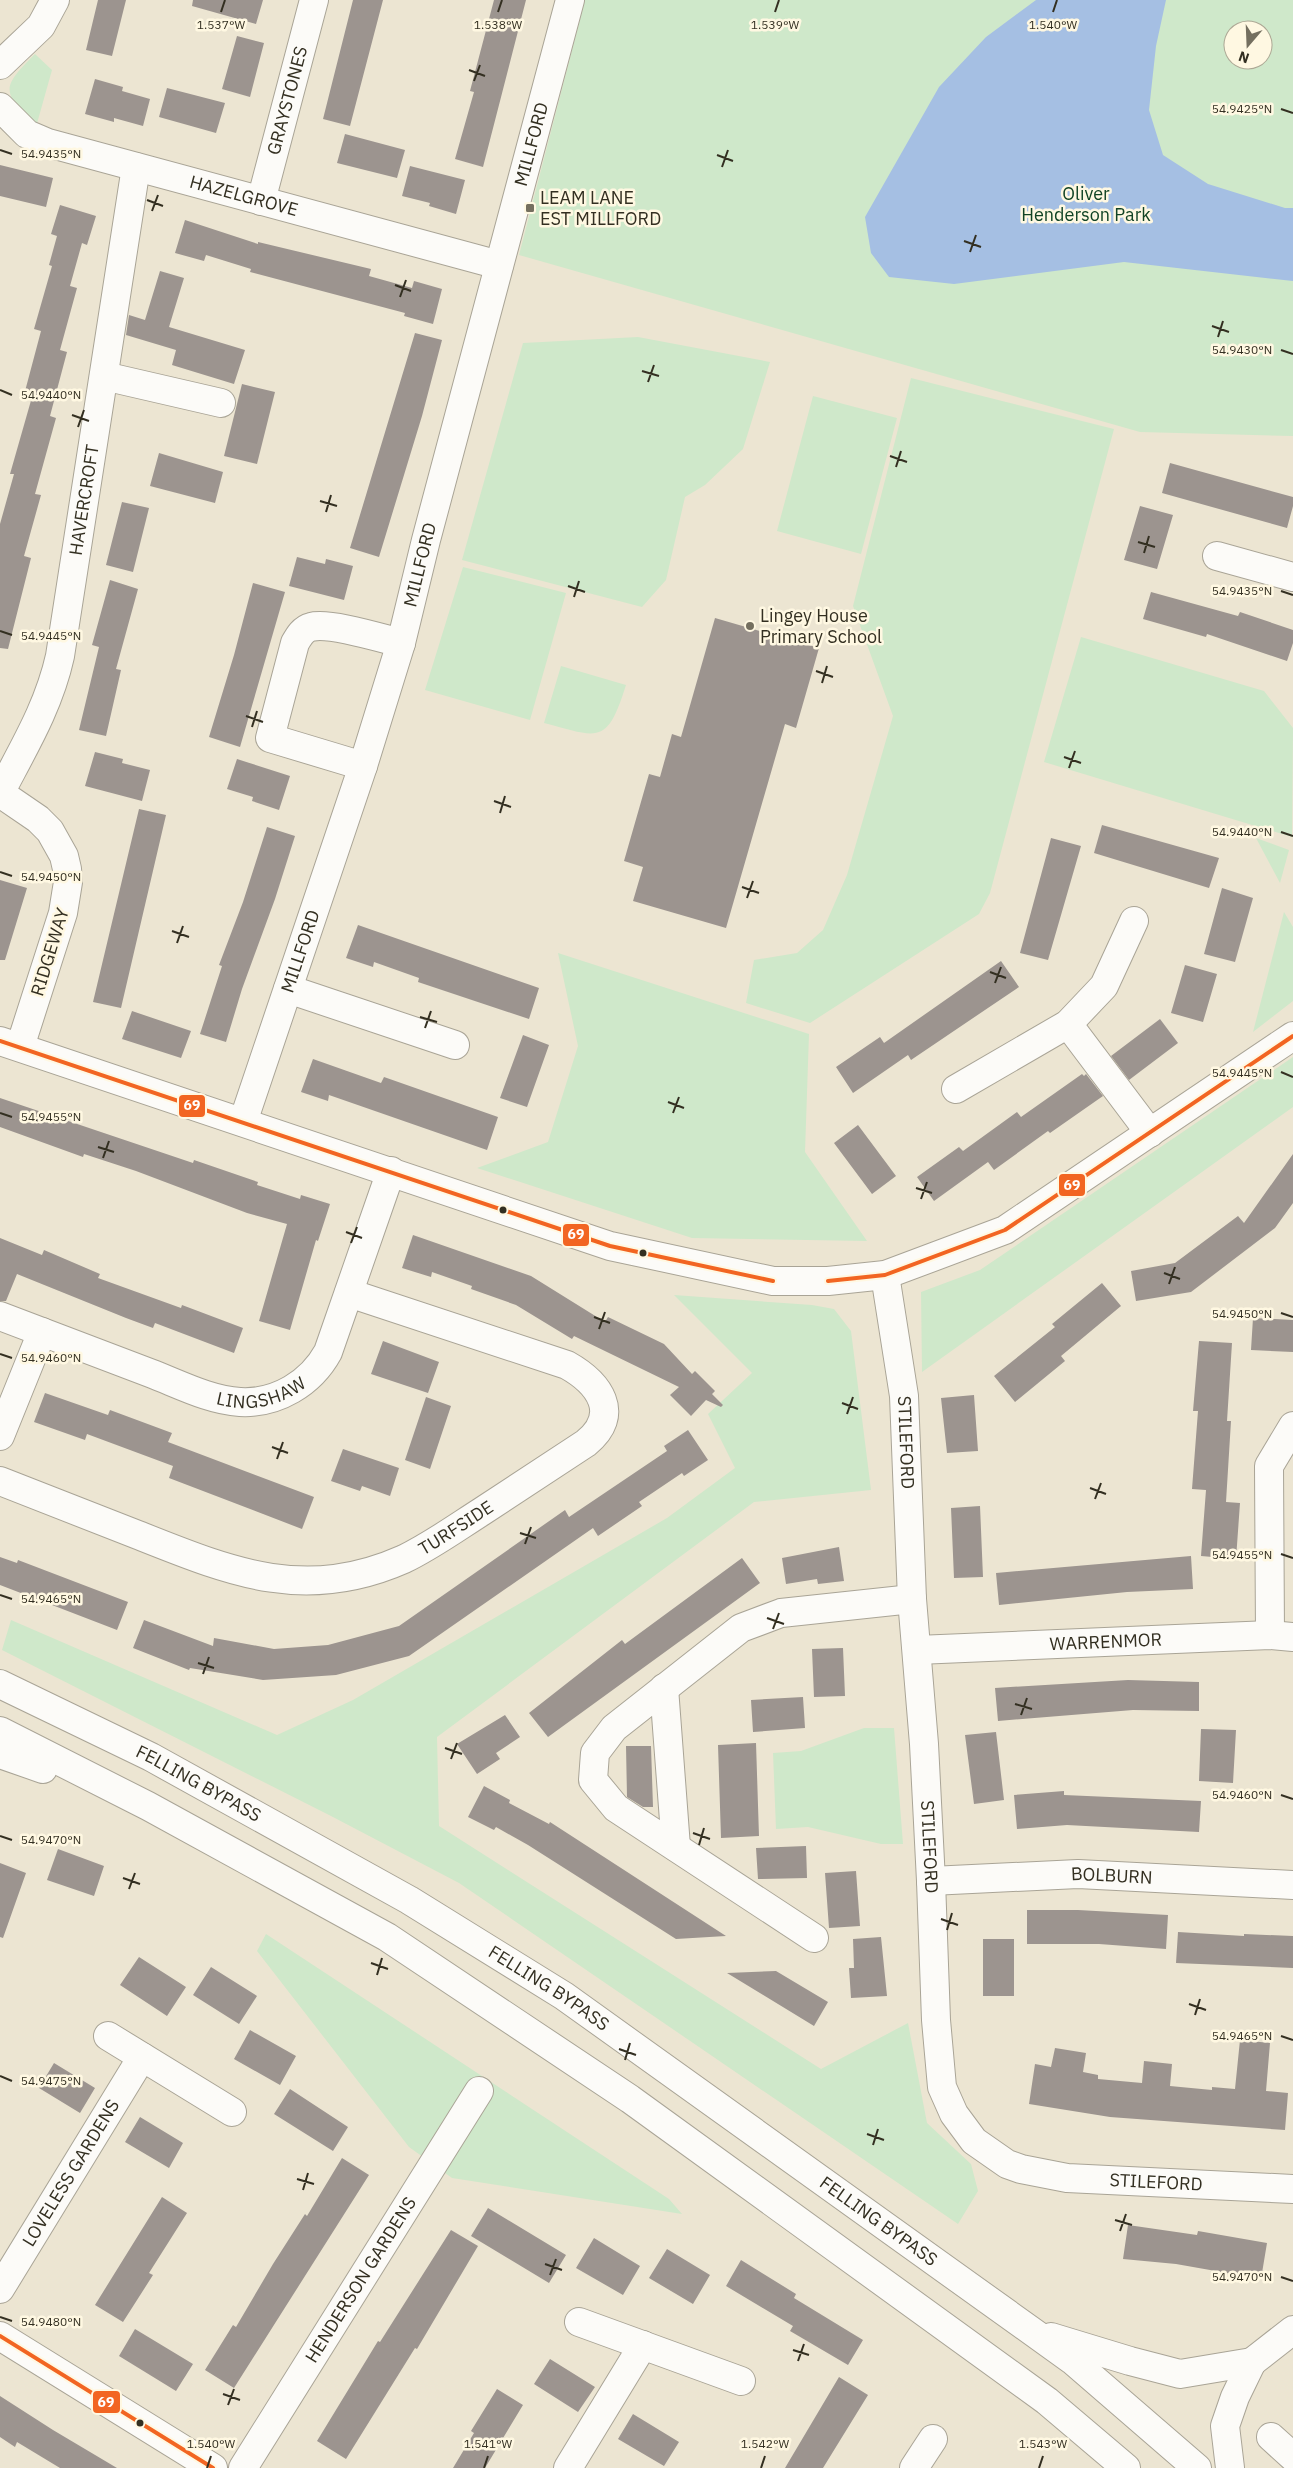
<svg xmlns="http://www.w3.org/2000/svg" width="1293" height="2468" viewBox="0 0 1293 2468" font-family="'IBM Plex Sans',sans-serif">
  <rect width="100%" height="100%" fill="#ece5d2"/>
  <path fill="#cfe8ca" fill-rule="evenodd" d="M585,0H1293V436L1140,432L519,255ZM1233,30H1263V60H1233Z
    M35,54L52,70L36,127C2,91 0,89 35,54Z
    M638,337L770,362L743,449L705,485L685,497L666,580L642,607L462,560L523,343Z
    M911,378L1114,429L990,893L979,914L810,1023L746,1003L754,960L797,953L823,930L847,875L893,716L853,606Z
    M813,396L897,418L861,554L777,531Z
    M463,567L566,593L530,720L425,690Z
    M1081,637L1264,691L1293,728L1292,837L1044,762Z
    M561,666L626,685C607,745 600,738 544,723Z
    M1256,838L1289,850L1280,883Z
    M1284,912L1293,927V1001L1253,1032Z
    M558,953L809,1034L805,1152L867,1241L692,1238L477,1168L548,1142L578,1046Z
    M1293,1057V1107L922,1372L921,1292L980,1270Z
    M674,1295L812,1305L834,1309L851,1331L871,1490L754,1502L437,1737L439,1826L821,2069L908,2023L927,2123L971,2164L978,2191L958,2224L459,1883L331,1816L2,1650L11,1620L277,1735L353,1700L667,1518L735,1468L708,1414L752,1373Z
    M864,1728H894L903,1844H881L808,1827L776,1829L773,1753L801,1751Z
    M266,1934L669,2199L682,2214L452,2178L409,2147L257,1951Z"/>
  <path fill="#a5bfe3" d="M1036,0H1166L1156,46L1149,110L1163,155L1208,184L1285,208H1293V281L1124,262L954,284L889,277L871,253L865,217L939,87L986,37Z"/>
  <path fill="#9c948f" d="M98,0H126L112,56L86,50Z
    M193,0H263L256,24L192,6Z
    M353,0H383L350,126L323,119Z
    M494,0H526L483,167L455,159L474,92L470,91Z
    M237,36L264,43L250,97L222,89Z
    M95,79L123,87L122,91L150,99L143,126L114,118V122L85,114Z
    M167,88L225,103L216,133L159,117Z
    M345,134L405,150L397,178L337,163Z
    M0,165L53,178L46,207L0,196Z
    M410,166L465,180L456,214L429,206L430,203L402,196Z
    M60,205L96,216L87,245L82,243L70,286L77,288L60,350L67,352L50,416L56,418L35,494L41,495L24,556L31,558L8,649L0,648V524L14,474H10L32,397L24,395L41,331L34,329L52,266L49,265L57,236L51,234Z
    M185,220L258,244V242L371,269L369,276L412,288L414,281L442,289L433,324L404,316L405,313L250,272L251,269L206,255L204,261L175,253Z
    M160,271L184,278L169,327L245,350L234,384L172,365L176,350L126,335L129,315L145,320Z
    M415,333L442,340L422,416L379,557L350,548Z
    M242,384L275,392L257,464L224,456Z
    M159,453L223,472L215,503L150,486Z
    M1170,463L1293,497V506L1287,528L1162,493Z
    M122,502L149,508L133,572L106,565Z
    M1140,506L1173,515L1157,569L1124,560Z
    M297,557L325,564L326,559L353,566L344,600L289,586Z
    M110,580L138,589L116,669L121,670L106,736L79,730L99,647L92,645Z
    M253,583L285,592L240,747L209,737L234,655Z
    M1151,592L1238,616L1240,612L1293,630V643L1287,661L1207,634L1206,637L1143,619Z
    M715,618L819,648L796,728L785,724L726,928L633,901L643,867L624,861L649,774L660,777L672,734L681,737Z
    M95,752L123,759L122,763L150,770L142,801L85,786Z
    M237,759L290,776L279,810L252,801L253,797L227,789Z
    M139,809L166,815L121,1008L93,1002Z
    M1102,825L1219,858L1209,888L1094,853Z
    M267,827L295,836L275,899L242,989L226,1042L200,1034L222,966L219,965L243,902Z
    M1051,838L1081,846L1048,960L1020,953Z
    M0,880L27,888L5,960H0Z
    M1222,888L1253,898L1235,962L1204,954Z
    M358,925L539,988L529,1019L418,982L419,978L374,962L373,967L346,958Z
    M1001,961L1019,987L911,1060L908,1055L853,1093L836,1067L880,1037L884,1043Z
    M1185,965L1217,974L1203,1022L1171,1013Z
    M132,1011L191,1031L181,1058L122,1039Z
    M1160,1019L1178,1043L1129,1080L1111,1056Z
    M523,1035L549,1045L527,1107L500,1098Z
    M313,1059L381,1083L384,1077L498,1117L487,1150L329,1095L328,1101L301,1092Z
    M1082,1074L1084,1076L1086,1074L1103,1096L1050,1133L1048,1131L994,1170L988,1162L934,1201L917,1177L959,1147L963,1151L1017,1112L1021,1117Z
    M0,1098L193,1163L194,1160L258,1182L257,1185L300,1199L301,1195L330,1204L318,1241L316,1240L290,1330L259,1321L287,1224L247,1213L136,1171L84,1154L83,1157L0,1127Z
    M858,1125L896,1176L872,1194L834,1143Z
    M1293,1154V1203L1275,1228L1191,1292L1136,1301L1131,1271L1175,1263L1238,1216L1244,1223Z
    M413,1235L531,1276L605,1322L608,1317L664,1344L692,1374L695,1371L715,1391L712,1394L723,1405L721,1407L706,1400L691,1416L670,1395L679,1387L574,1336L572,1339L516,1305L471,1289L472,1286L432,1272L431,1277L402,1268Z
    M0,1238L42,1255L44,1250L100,1274L98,1278L181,1308L182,1305L243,1328L234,1353L155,1323L153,1328L126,1318L17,1274L6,1301H0Z
    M1102,1283L1121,1306L1061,1356L1065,1361L1015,1402L994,1376L1055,1327L1052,1324Z
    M1253,1318L1293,1320V1352L1251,1350Z
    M383,1341L439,1362L428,1393L371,1374Z
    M1199,1341L1232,1343L1227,1421H1231L1226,1502L1240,1503L1236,1559L1201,1556L1206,1490L1192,1489L1198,1411H1193Z
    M45,1393L108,1415L110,1410L172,1433L168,1442L314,1497L302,1529L169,1478L173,1466L87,1434L85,1440L34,1422Z
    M974,1395L978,1451L947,1453L941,1398Z
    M426,1397L451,1406L430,1469L405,1460Z
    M688,1430L708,1460L684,1476L682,1473L639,1502L642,1506L598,1536L593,1528L409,1656L336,1675L263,1680L190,1668L189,1670L133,1648L144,1620L213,1646L214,1638L274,1649L328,1645L399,1626L565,1510L569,1517L667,1451L664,1446Z
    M343,1449L399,1468L390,1496L362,1486L360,1491L331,1481Z
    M980,1506L983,1577L954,1578L951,1508Z
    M839,1547L844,1581L818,1584L817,1579L786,1584L782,1558Z
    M1191,1556L1193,1589L1127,1592L999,1605L996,1573Z
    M0,1557L17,1563L18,1560L128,1602L117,1630L0,1585Z
    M742,1558L760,1583L548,1737L529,1713L622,1640L625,1644Z
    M843,1648L845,1696L814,1697L812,1649Z
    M1128,1680L1199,1682V1711L1133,1710L998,1721L995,1688Z
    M803,1697L805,1728L753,1732L751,1700Z
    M505,1715L520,1737L496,1753L500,1759L477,1774L457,1744Z
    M1201,1729L1236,1730L1233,1783L1199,1781Z
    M996,1732L1004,1800L974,1804L965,1735Z
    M756,1743L759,1836L721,1838L718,1745Z
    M626,1746H651L653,1807H643L627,1797Z
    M484,1786L510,1800L509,1803L549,1824L550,1822L726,1936L676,1939L528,1845L496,1827L494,1830L468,1817Z
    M1064,1791V1795L1201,1801L1199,1832L1067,1825L1017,1829L1014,1795Z
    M806,1846L807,1878L758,1879L756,1848Z
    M58,1849L104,1866L94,1896L47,1880Z
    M0,1863L26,1873L3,1938L0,1937Z
    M856,1871L860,1926L829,1928L825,1873Z
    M1027,1910H1078L1168,1915L1166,1949L1099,1944H1027Z
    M1178,1932L1244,1936V1934L1293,1936V1968L1176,1963Z
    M881,1937L887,1996L851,1998L849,1968H854L853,1939Z
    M983,1939H1014V1996H983Z
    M139,1957L186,1987L167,2016L120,1985Z
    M211,1967L257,1996L239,2024L193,1995Z
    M776,1971L828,2002L814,2026L727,1973Z
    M250,2030L296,2056L280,2085L234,2059Z
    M1240,2040L1270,2043L1266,2091L1288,2093L1285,2130L1110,2117L1029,2104L1035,2064L1051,2067L1055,2048L1086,2053L1083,2072L1098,2075V2079L1142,2083L1144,2061L1172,2064L1170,2086L1212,2090V2087L1235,2089Z
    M54,2063L95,2088L80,2113L39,2088Z
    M290,2089L348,2127L333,2151L274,2114Z
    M140,2117L183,2143L169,2168L125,2142Z
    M342,2158L369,2175L234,2388L205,2370L233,2325L236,2327L273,2264L305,2214L307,2216Z
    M162,2197L187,2213L149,2273L153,2275L123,2322L95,2305Z
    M488,2208L566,2255L549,2283L471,2236Z
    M1128,2225L1197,2235L1198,2231L1267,2243L1261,2279L1176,2264L1123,2259Z
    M451,2230L478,2246L417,2349L415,2348L346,2459L317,2441L378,2341L380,2342Z
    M594,2238L640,2266L623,2295L576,2268Z
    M667,2249L710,2275L693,2304L649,2278Z
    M741,2260L796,2294L794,2298L863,2340L848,2365L790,2331L793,2326L726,2286Z
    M135,2329L193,2364L176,2391L119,2356Z
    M550,2359L595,2387L578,2412L534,2384Z
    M839,2377L868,2395L823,2468H785Z
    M497,2389L523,2405L485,2468H453L474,2433L471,2431Z
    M0,2396L53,2430L117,2468H60L17,2442L15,2447L0,2437Z
    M633,2414L679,2442L664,2466L618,2439Z"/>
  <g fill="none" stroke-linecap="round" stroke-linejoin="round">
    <g stroke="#a9a496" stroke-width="30">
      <g id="minor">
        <path d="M0,65L41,26L55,0"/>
        <path id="s1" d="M0,107L27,134L48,143L499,265"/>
        <path id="s2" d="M261,201L314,0"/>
        <path d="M104,376L221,403"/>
        <path d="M1217,556L1293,577"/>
        <path d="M363,766L270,738L295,643C299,636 303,629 311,627C329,622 381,638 401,643"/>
        <path id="s3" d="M0,793C24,747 49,706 60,656L136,167"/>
        <path d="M0,793L38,819L50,831L64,856L67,869L68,882L63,913L20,1047"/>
        <path d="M288,989L455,1045"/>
        <path d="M1068,1024L1150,1133"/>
        <path d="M956,1089L1068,1024L1104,986L1134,921"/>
        <path id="s4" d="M885,1275L904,1396L912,1599L924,1744L931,1881L936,2020L942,2087L954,2114L974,2141L1007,2164L1021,2169L1067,2178L1293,2189"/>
        <path id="s5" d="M0,1316C50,1335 100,1354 150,1373C179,1384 209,1400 240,1402C277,1404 311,1383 328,1352L391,1171"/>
        <path d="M0,1436L42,1332"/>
        <path id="s6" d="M0,1481C46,1499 92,1517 138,1535C231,1572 305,1603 404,1559C431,1546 456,1528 481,1512C516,1489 551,1466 586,1443C622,1414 599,1383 567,1365L349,1293"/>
        <path d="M1270,1635L1269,1466L1293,1426"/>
        <path id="s7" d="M917,1650L1270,1635L1293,1637"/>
        <path d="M664,1688L676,1847"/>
        <path id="s8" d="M931,1881L1078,1874L1293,1885"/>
        <path d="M814,1938L616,1808L593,1780L595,1753L614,1728L741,1628L781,1613L912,1599"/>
        <path d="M108,2036L232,2112"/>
        <path id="s9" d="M0,2289L142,2057"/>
        <path d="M579,2322L741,2381"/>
        <path d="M0,2336L213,2468"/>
        <path d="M1271,2437L1293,2457"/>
        <path id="s10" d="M243,2468L479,2091"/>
        <path d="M568,2468L643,2345"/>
        <path d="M914,2468L933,2439"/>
      </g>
    </g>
    <g stroke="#a9a496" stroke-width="30">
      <g id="tertiary">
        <path d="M0,1041L610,1246L773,1281H828L885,1275L1005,1230L1293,1036"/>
        <path id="s11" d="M243,1122L363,766L401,643L426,540L570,0"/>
        <path d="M1252,2362L1293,2330"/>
      </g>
    </g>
    <g stroke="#a9a496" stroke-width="30">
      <g id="trunk">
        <path id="s12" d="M0,1684L151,1757L409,1900L564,1996L1072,2360L1197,2468"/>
        <path d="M0,1731L148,1806L387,1937L630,2099L1047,2401L1126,2468"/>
        <path d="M0,1754L43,1769"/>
        <path d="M1051,2337L1130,2361L1180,2374L1252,2362"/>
        <path d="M1230,2468L1225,2426L1235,2397L1252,2362"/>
      </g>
    </g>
    <use href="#minor" stroke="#fcfbf8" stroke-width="28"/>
    <use href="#tertiary" stroke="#fcfbf8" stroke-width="28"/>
    <use href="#trunk" stroke="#fcfbf8" stroke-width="28"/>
    <g stroke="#fff8e2" stroke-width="8">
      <path id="bus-1" d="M0,1041L610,1246L773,1281
        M828,1281L885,1275L1005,1230L1293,1036
        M0,2336L213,2468"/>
    </g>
    <use href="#bus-1" stroke="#f26522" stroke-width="4"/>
  </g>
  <path fill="none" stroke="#332f21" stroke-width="2" d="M221,12L225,0M498,12L502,0M775,12L779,0M1053,12L1057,0M469,70L485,76M474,81L480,65M1281,109L1293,113M0,150L12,154M717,155L733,161M722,167L728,150M147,200L163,206M152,211L158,195M964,241L981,247M970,252L976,235M395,285L411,291M400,297L406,280M1212,326L1229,332M1218,337L1223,321M1281,350L1293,354M642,371L659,376M648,382L654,365M0,390L12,395M72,415L89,421M78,427L84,410M890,456L907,462M896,467L901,451M320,501L337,506M326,512L331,495M1138,542L1155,547M1144,553L1149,536M568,586L585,592M1281,591L1293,595M574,597L579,581M0,631L12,635M816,671L833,677M822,683L827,666M246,716L263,722M252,727L257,711M1064,757L1081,763M1069,768L1075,751M494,801L511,807M500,813L505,796M1281,832L1293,836M0,872L12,876M742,887L759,893M747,898L753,881M172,931L189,937M177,943L183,926M990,972L1006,978M995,983L1001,967M420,1017L437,1022M425,1028L431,1011M1281,1072L1293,1077M668,1102L684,1108M0,1113L12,1117M673,1113L679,1097M98,1147L114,1152M103,1158L109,1141M916,1188L932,1193M921,1199L927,1182M346,1232L362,1238M351,1243L357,1227M1164,1273L1180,1279M1169,1284L1175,1267M1281,1313L1293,1317M594,1317L610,1323M599,1329L605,1312M0,1354L12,1358M842,1403L858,1409M847,1414L853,1397M272,1447L288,1453M277,1459L283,1442M1090,1488L1106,1494M1095,1499L1101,1483M520,1533L536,1538M525,1544L531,1527M1281,1554L1293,1558M0,1595L12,1599M767,1618L784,1624M773,1629L779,1613M198,1663L214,1668M203,1674L209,1657M1015,1704L1032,1709M1021,1715L1027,1698M445,1748L462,1754M451,1759L457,1743M1281,1795L1293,1799M693,1833L710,1839M0,1836L12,1840M699,1845L704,1828M123,1878L140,1884M129,1889L135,1873M941,1919L958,1925M947,1930L952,1913M371,1963L388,1969M377,1975L382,1958M1189,2004L1206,2010M1195,2015L1200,1999M1281,2036L1293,2040M619,2049L636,2055M625,2060L630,2043M0,2076L12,2081M867,2134L884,2140M873,2145L878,2129M297,2179L314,2184M303,2190L308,2173M1115,2220L1132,2225M1120,2231L1126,2214M545,2264L562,2270M550,2275L556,2259M1281,2277L1293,2281M0,2317L12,2321M793,2350L809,2355M798,2361L804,2344M223,2394L240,2400M228,2405L234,2389M207,2468L211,2456M484,2468L488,2456M761,2468L765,2456M1039,2468L1043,2456"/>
  <g fill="#746f5f" stroke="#fff8e2" stroke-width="2">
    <rect x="525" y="203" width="10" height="10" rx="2.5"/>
    <circle cx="750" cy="626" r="5"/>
  </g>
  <g fill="#332f21" stroke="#fff8e2" stroke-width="2">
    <circle cx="503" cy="1210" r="4.5"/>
    <circle cx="643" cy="1253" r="4.5"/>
    <circle cx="140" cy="2423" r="4.5"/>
  </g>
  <g text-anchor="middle" stroke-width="5" stroke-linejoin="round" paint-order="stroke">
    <g font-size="18" fill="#332f21" stroke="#fff8e2">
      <text dy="6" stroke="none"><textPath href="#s2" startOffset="104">GRAYSTONES</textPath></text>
      <text dy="6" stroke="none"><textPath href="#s11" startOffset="1020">MILLFORD</textPath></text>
      <text dy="6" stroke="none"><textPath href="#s1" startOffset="264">HAZELGROVE</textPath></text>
      <text dy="6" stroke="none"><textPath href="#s3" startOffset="308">HAVERCROFT</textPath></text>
      <text dy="6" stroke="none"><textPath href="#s11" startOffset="585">MILLFORD</textPath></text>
      <text transform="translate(50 952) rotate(-73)" y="6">RIDGEWAY</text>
      <text dy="6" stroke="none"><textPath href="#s11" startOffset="180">MILLFORD</textPath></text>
      <text dy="6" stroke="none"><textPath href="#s5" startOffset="278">LINGSHAW</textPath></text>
      <text dy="6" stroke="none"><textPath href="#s4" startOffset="169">STILEFORD</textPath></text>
      <text dy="6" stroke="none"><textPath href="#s6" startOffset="485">TURFSIDE</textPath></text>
      <text dy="6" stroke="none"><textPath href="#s7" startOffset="189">WARRENMOR</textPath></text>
      <text dy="6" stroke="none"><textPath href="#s12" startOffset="222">FELLING BYPASS</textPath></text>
      <text dy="6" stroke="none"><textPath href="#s4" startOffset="574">STILEFORD</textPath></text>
      <text dy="6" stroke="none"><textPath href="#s8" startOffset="181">BOLBURN</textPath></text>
      <text dy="6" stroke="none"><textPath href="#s12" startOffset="628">FELLING BYPASS</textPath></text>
      <text dy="6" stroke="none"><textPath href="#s9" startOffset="136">LOVELESS GARDENS</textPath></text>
      <text dy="6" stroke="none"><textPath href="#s4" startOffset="1069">STILEFORD</textPath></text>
      <text dy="6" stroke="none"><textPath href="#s12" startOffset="1032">FELLING BYPASS</textPath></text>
      <text dy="6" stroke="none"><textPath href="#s10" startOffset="222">HENDERSON GARDENS</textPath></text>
    </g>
    <g font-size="18" fill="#114324" stroke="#fff8e2">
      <text x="1086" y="200">Oliver<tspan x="1086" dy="21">Henderson Park</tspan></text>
    </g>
    <g font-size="18" fill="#332f21" stroke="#fff8e2" text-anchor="start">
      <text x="540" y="204">LEAM LANE<tspan x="540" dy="21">EST MILLFORD</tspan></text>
      <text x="760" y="622">Lingey House<tspan x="760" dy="21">Primary School</tspan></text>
    </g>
  </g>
  <g font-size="12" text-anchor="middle" fill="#332f21" stroke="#fff8e2" stroke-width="5" stroke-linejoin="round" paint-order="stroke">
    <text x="221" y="29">1.537°W</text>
    <text x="775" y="29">1.539°W</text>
    <text x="1053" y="29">1.540°W</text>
    <text x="498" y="29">1.538°W</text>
    <text x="1242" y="113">54.9425°N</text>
    <text x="51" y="158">54.9435°N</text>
    <text x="1242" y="354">54.9430°N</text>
    <text x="51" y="399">54.9440°N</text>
    <text x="1242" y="595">54.9435°N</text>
    <text x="51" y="640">54.9445°N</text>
    <text x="1242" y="836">54.9440°N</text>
    <text x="51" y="881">54.9450°N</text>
    <text x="1242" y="1077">54.9445°N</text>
    <text x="51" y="1121">54.9455°N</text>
    <text x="1242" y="1318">54.9450°N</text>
    <text x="51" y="1362">54.9460°N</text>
    <text x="1242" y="1559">54.9455°N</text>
    <text x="51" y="1603">54.9465°N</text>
    <text x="1242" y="1799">54.9460°N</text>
    <text x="51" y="1844">54.9470°N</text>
    <text x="1242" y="2040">54.9465°N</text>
    <text x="51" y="2085">54.9475°N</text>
    <text x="1242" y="2281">54.9470°N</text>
    <text x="51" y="2326">54.9480°N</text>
    <text x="211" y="2448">1.540°W</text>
    <text x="488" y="2448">1.541°W</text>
    <text x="765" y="2448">1.542°W</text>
    <text x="1043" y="2448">1.543°W</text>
  </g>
  <g stroke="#fff8e2" stroke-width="2">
    <rect x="178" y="1094" width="28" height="24" rx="5" fill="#f26522"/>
    <rect x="1058" y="1173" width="28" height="24" rx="5" fill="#f26522"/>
    <rect x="562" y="1223" width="28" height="24" rx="5" fill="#f26522"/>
    <rect x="92" y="2390" width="29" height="24" rx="5" fill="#f26522"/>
  </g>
  <g font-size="14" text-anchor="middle" font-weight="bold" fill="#fff">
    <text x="192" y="1110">69</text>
    <text x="1072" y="1190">69</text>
    <text x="576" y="1239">69</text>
    <text x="106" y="2407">69</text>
  </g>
  <g transform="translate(1248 45) rotate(199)"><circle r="24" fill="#fff8e2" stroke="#ada895"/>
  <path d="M0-4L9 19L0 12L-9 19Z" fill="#746f5f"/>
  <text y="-8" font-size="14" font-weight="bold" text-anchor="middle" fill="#332f21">N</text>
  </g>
</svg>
